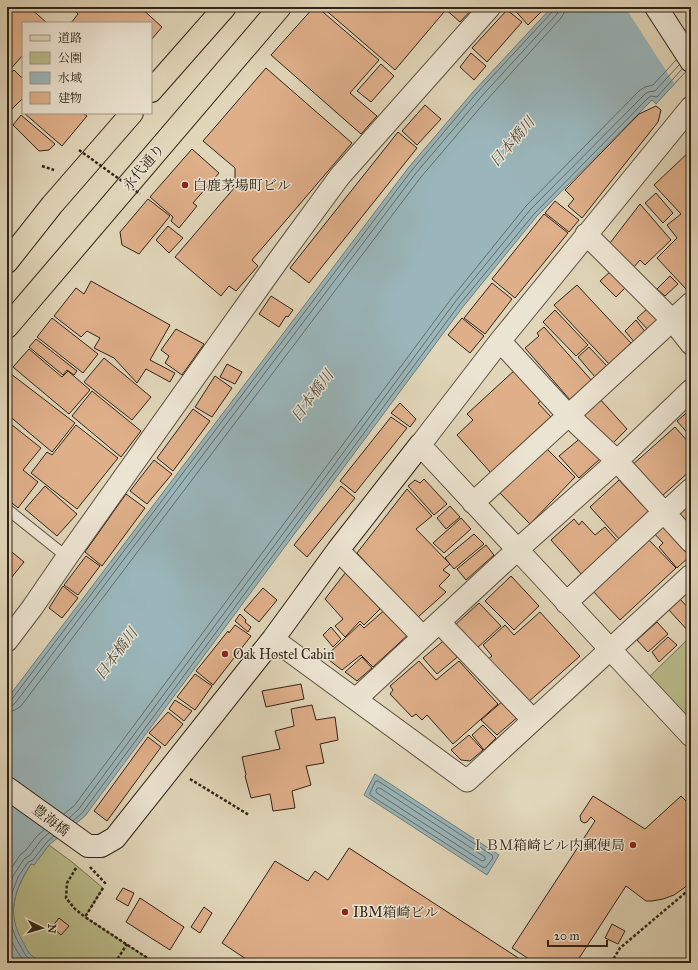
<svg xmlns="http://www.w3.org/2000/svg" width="698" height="970" viewBox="0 0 698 970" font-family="'IM FELL Great Primer','Noto Serif JP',serif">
  <rect width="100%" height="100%" fill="#e1d6b9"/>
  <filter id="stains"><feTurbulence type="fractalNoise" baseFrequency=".005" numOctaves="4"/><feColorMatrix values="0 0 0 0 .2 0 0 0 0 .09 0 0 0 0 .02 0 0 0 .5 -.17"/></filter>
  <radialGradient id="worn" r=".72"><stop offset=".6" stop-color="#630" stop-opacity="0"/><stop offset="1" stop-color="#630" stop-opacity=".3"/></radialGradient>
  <path fill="#b9bc8a" stroke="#747050" d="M691,636V730L645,681Z
    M49,845L72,862L103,888L85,917L155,963H44C39,960 32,957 29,953C4,922 12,894 31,864L34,865Z"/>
  <path fill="#9ab6bb" stroke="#6f7b79" d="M552,7H691V66L656,104L652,100L537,216L462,308L85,816L49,845L34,865L31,864C14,890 6,913 23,942C25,945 26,949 29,953C32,957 39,960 44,963H7V699L409,167L473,92Z
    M375,774L499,855L487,875L364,795Z"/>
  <path fill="#e1d6b9" d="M625,7H689L691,11V66L674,83Z"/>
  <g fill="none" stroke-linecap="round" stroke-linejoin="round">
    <path stroke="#646c69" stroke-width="1" d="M7,701L12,699L412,170L476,94L553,11L554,7
      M7,706H12L16,702L416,173L480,98L557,14L559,7
      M7,712L15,710L21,706L421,177L485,102L561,18L564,13L565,7
      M376,781H378L492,855L493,858L486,867L484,868L370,795V793Z
      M378,788H380L485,857V860L482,861L377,793L376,791Z
      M64,814L74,806L451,299L526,206L640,90L645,87L653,85L676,60
      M69,818L78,810L455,302L530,210L645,94L648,92L655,91L679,65
      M73,821L82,813L459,305L534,214L648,98L651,96L657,97L682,69
      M7,875L20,855L26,850L37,836L44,830
      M7,893L13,876L24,859L30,855L42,839L49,833
      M7,929C11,940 17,956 28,963
      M37,963L26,956L16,938L10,922L9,909L12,893L18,877L28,862L33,860L46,843L54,836"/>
  </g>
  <path fill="#dfaf8a" stroke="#2f2317" d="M7,7H29L47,23H23V55L7,73Z
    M71,7H140L162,27L151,40V23H71L78,14Z
    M314,7H317L379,60L350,93L377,116L361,134L271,55Z
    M322,7H439L444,12L395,70Z
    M443,7H474L460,22Z
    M512,7H546L528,25Z
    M507,10L522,22L487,62L472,48Z
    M471,53L486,66L474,80L460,67Z
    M381,64L394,76L371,102L357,91Z
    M266,68L352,143L252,260L258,266L236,291L229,286L221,296L175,257L235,187V168L203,141Z
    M14,70L23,79V98L7,114V77Z
    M425,105L441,119L417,145L402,131Z
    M656,106L661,110L658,122L582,218L568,206L574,199L565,190L639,114Z
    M24,113H83L87,116L62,146Z
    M21,115L55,144L49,150L39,151L13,125Z
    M398,132L417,148L309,283L290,268Z
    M192,149L219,173L193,203L197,206L179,228L171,221L173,217L150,197Z
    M691,150V284L686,289L657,258L677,238L667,225L681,214L654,185Z
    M656,193L673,213L663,223L645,203Z
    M148,199L170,216L139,254L122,245L120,232Z
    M555,201L579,220L569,232L545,213Z
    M640,204L671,240L645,265L640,260L633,268L610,243Z
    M544,214L568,233L515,298L492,279Z
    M168,226L183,238L169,253L156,240Z
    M612,270L627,286L616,297L600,281Z
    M670,276L678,284L665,296L657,289Z
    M91,281L170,325L150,360L175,373L170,382L146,369L137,383L114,358L94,348L100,338L87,331L81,337L54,316L76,288L84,294Z
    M492,283L512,299L485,334L464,318Z
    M577,285L631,343L609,364L554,305Z
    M271,296L293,310L288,317L286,316L279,327L259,314Z
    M648,308L659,320L650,332L637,318Z
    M555,310L588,345L576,356L543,322Z
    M52,318L98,354L83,373L37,337Z
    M462,318L484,336L470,353L448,335Z
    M636,320L647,334L636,344L625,331Z
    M544,327L593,382L571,401L525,348L539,336L537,333Z
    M176,329L204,344L182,375L165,363L169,356L161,350Z
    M36,339L77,371L74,375L67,370L63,375L29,347Z
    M589,347L607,366L595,377L578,357Z
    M29,349L62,377L68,371L90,390L69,414L13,367Z
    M104,358L151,397L132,420L84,382Z
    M227,364L242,372L235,384L220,377Z
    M516,369L543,400L538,403L551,417L491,473L457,435L473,420L467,414Z
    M11,374L75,423L52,452L7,414V377Z
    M215,376L232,388L212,417L195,407Z
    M92,391L141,431L121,457L72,416Z
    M599,398L627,429L611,445L584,418V412Z
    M400,403L416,419L410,427L391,413Z
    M193,409L210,421L173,471L157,458Z
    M691,409V437L677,421Z
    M391,417L407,428L355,493L340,481Z
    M7,421L41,448L23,470L38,482L18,508L7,499Z
    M76,425L118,458L77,509L31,473L47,452L52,455Z
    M675,427L691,445V470L661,497L631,466Z
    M583,436L601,458L579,478L559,456Z
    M546,448L575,477L530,524L499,492Z
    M154,460L172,474L147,504L130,491Z
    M424,479L447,504L434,515L408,486L415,480L420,483Z
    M619,480L649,512L621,541L590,507Z
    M45,486L77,514L57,536L25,509Z
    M341,486L355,498L307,557L294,545Z
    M407,489L432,516L416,529L450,564L443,570L450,575L439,586L446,592L417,618L357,553Z
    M126,494L145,508L102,566L85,552Z
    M688,502L691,506V515L683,522L675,512Z
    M450,506L460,517L446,529L437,518Z
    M461,518L471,529L444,553L433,543Z
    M574,519L579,525L582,521L595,535L605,527L619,543L583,576L551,540Z
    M662,524L690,556L677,568L659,547L663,543L652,531Z
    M474,534L484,544L454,569L445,558Z
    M646,537L676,568L620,620L591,589Z
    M486,545L494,555L466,580L457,569Z
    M7,548L24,562L7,583Z
    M86,556L100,566L78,595L64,585Z
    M346,572L380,609L364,625L360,621L345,637L335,626L343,619L325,599Z
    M511,576L539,606L514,630L485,601Z
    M63,586L78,598L62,618L49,608Z
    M263,588L277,600L259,622L244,610Z
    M680,599L691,611L690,633L668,609Z
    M479,603L501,626L476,649L455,625Z
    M388,607L410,633L373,667L361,655L342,670L325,657L360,624L364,628Z
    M540,612L580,656L527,703L487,660L492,656L483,645L505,625L514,635Z
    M240,614L246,620L245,622L251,627L248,632L235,621Z
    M657,622L668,634L648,652L637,640Z
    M235,625L251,636L213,685L196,671L228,631L229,633Z
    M331,627L341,639L333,647L323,635Z
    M448,637L461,654L437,674L423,658Z
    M668,637L677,645L659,662L652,652Z
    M362,657L372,668L357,681L345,672Z
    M419,661L436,680L459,661L498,704L453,744L427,715L422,720L416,714L412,717L390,694L393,690L390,686Z
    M195,674L212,686L195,710L177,697Z
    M301,684L304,699L266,707L262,691Z
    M175,700L192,711L184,721L169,709Z
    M504,700L519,716L497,735L481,720Z
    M312,705L316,720L335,717L338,740L320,744L324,763L306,766L311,785L292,791L295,808L273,811L270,794L251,798L245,776L246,775L242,757L280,749L275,731L294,726L291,709Z
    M168,712L183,724L165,746L149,733Z
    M483,725L496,738L484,750L472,735Z
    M469,735L483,750L470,761L461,760L451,750Z
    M148,737L161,747L107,821L94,811Z
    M593,796L645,829L681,796L691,806V881L684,888L674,895L663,899L652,901H646L626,886L576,963H535L512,948L595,821L591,817L587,822L584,823L581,821L580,816Z
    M349,848L526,963H252L222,943L275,861L308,881L315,871L328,880Z
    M123,888L134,893L128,906L116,899Z
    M140,898L184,927L170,950L126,922Z
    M204,907L212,913L200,933L191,927Z
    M59,918L69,926L61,935L52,927Z
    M612,924L625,931L618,944L605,938Z"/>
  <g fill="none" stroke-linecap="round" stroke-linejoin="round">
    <g stroke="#5c5040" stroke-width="12">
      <path id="lane" d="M7,509L67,557"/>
    </g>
    <g stroke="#5c5040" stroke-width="23">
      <path id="street" d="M691,107L500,341L420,445L691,736
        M586,234L672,320L691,344
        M500,341L568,415L617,461L691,542
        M473,503L691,303
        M338,550L423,637
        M566,603L655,520L665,513L691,489
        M439,622L533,720
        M273,639L467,781L691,575
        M7,641L32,608L67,557L277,262L340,176L490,7
        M356,699L517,550L617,461L691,390"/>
    </g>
    <g stroke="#2f2317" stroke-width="24">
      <path id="secondary" d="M656,7L691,61
        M7,788L88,846H101L115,838L273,639L338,550L420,445"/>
    </g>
    <g stroke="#2f2317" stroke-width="24">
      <path id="primary" d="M151,91L225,7
        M7,262L52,205L132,113
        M7,327L280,7"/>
    </g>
    <path stroke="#2f2317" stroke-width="2.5" stroke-dasharray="3 2" stroke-linecap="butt" d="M42,166L54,170
      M190,779L249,815
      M90,867L106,884
      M76,868L67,883L66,898L75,909L85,917
      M103,888L85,917L155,963
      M115,963L127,944
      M611,963L620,948L691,888"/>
    <use href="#lane" stroke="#ece4d2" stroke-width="10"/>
    <use href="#street" stroke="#ece4d2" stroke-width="21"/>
    <use href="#secondary" stroke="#ece4d2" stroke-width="22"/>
    <use href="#primary" stroke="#e1d6b9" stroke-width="22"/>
    <path stroke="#2f2317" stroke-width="2.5" stroke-dasharray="3 2" stroke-linecap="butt" d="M79,150L140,194"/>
  </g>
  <g fill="#8f2418" stroke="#ece4d2" stroke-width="1.5">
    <circle cx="185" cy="185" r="4"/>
    <circle cx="225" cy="654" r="4"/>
    <circle cx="633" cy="845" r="4"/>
    <circle cx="345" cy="912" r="4"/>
  </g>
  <g text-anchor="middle" stroke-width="3" stroke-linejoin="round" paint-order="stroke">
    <g font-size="14" fill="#2f2317" stroke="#ece4d2">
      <text transform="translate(143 167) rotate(-49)" y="5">永代通り</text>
      <text transform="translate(51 820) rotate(37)" y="5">豊海橋</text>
    </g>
    <g font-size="14" fill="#2f2317" stroke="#ece4d2" text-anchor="start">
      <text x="193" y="190">白鹿茅場町ビル</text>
      <text x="233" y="659">Oak Hostel Cabin</text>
      <text x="625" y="850" text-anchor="end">ＩＢＭ箱崎ビル内郵便局</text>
      <text x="353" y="917">IBM箱崎ビル</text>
    </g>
    <g font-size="15" font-style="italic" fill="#4f4f48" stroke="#ece4d2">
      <text transform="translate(512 142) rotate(-49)" y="5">日本橋川</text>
      <text transform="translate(312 396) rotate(-53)" y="5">日本橋川</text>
      <text transform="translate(116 654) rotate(-53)" y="5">日本橋川</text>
    </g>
  </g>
  <rect width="698" height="970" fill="none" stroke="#e1d6b9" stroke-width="24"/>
  <rect x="8" y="8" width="682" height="954" fill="none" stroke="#2f2317" stroke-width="2"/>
  <rect x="12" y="12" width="674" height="946" fill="none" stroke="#2f2317"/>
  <rect x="22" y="22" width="130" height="92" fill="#ece4d2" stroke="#a09787"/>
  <rect x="30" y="35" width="20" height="6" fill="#e1d6b9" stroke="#a09787"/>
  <text x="58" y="42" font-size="12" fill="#2f2317">道路</text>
  <rect x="30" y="52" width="20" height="12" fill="#b9bc8a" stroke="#a09787"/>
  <text x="58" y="62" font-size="12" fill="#2f2317">公園</text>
  <rect x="30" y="72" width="20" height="12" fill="#9ab6bb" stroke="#a09787"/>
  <text x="58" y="82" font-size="12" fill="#2f2317">水域</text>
  <rect x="30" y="92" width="20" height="12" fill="#dfaf8a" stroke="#a09787"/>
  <text x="58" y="102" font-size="12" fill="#2f2317">建物</text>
  <g transform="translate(42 928) rotate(95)" stroke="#ece4d2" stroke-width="3" paint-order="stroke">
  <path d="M0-3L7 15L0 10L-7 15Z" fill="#2f2317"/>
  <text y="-6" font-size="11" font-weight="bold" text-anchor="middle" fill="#2f2317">N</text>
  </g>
  <path d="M548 940v6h59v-6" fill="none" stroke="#2f2317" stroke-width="2"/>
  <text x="554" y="940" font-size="12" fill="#2f2317" stroke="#ece4d2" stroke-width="3" paint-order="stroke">20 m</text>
  <rect width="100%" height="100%" filter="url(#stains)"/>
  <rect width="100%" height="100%" fill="url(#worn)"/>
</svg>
